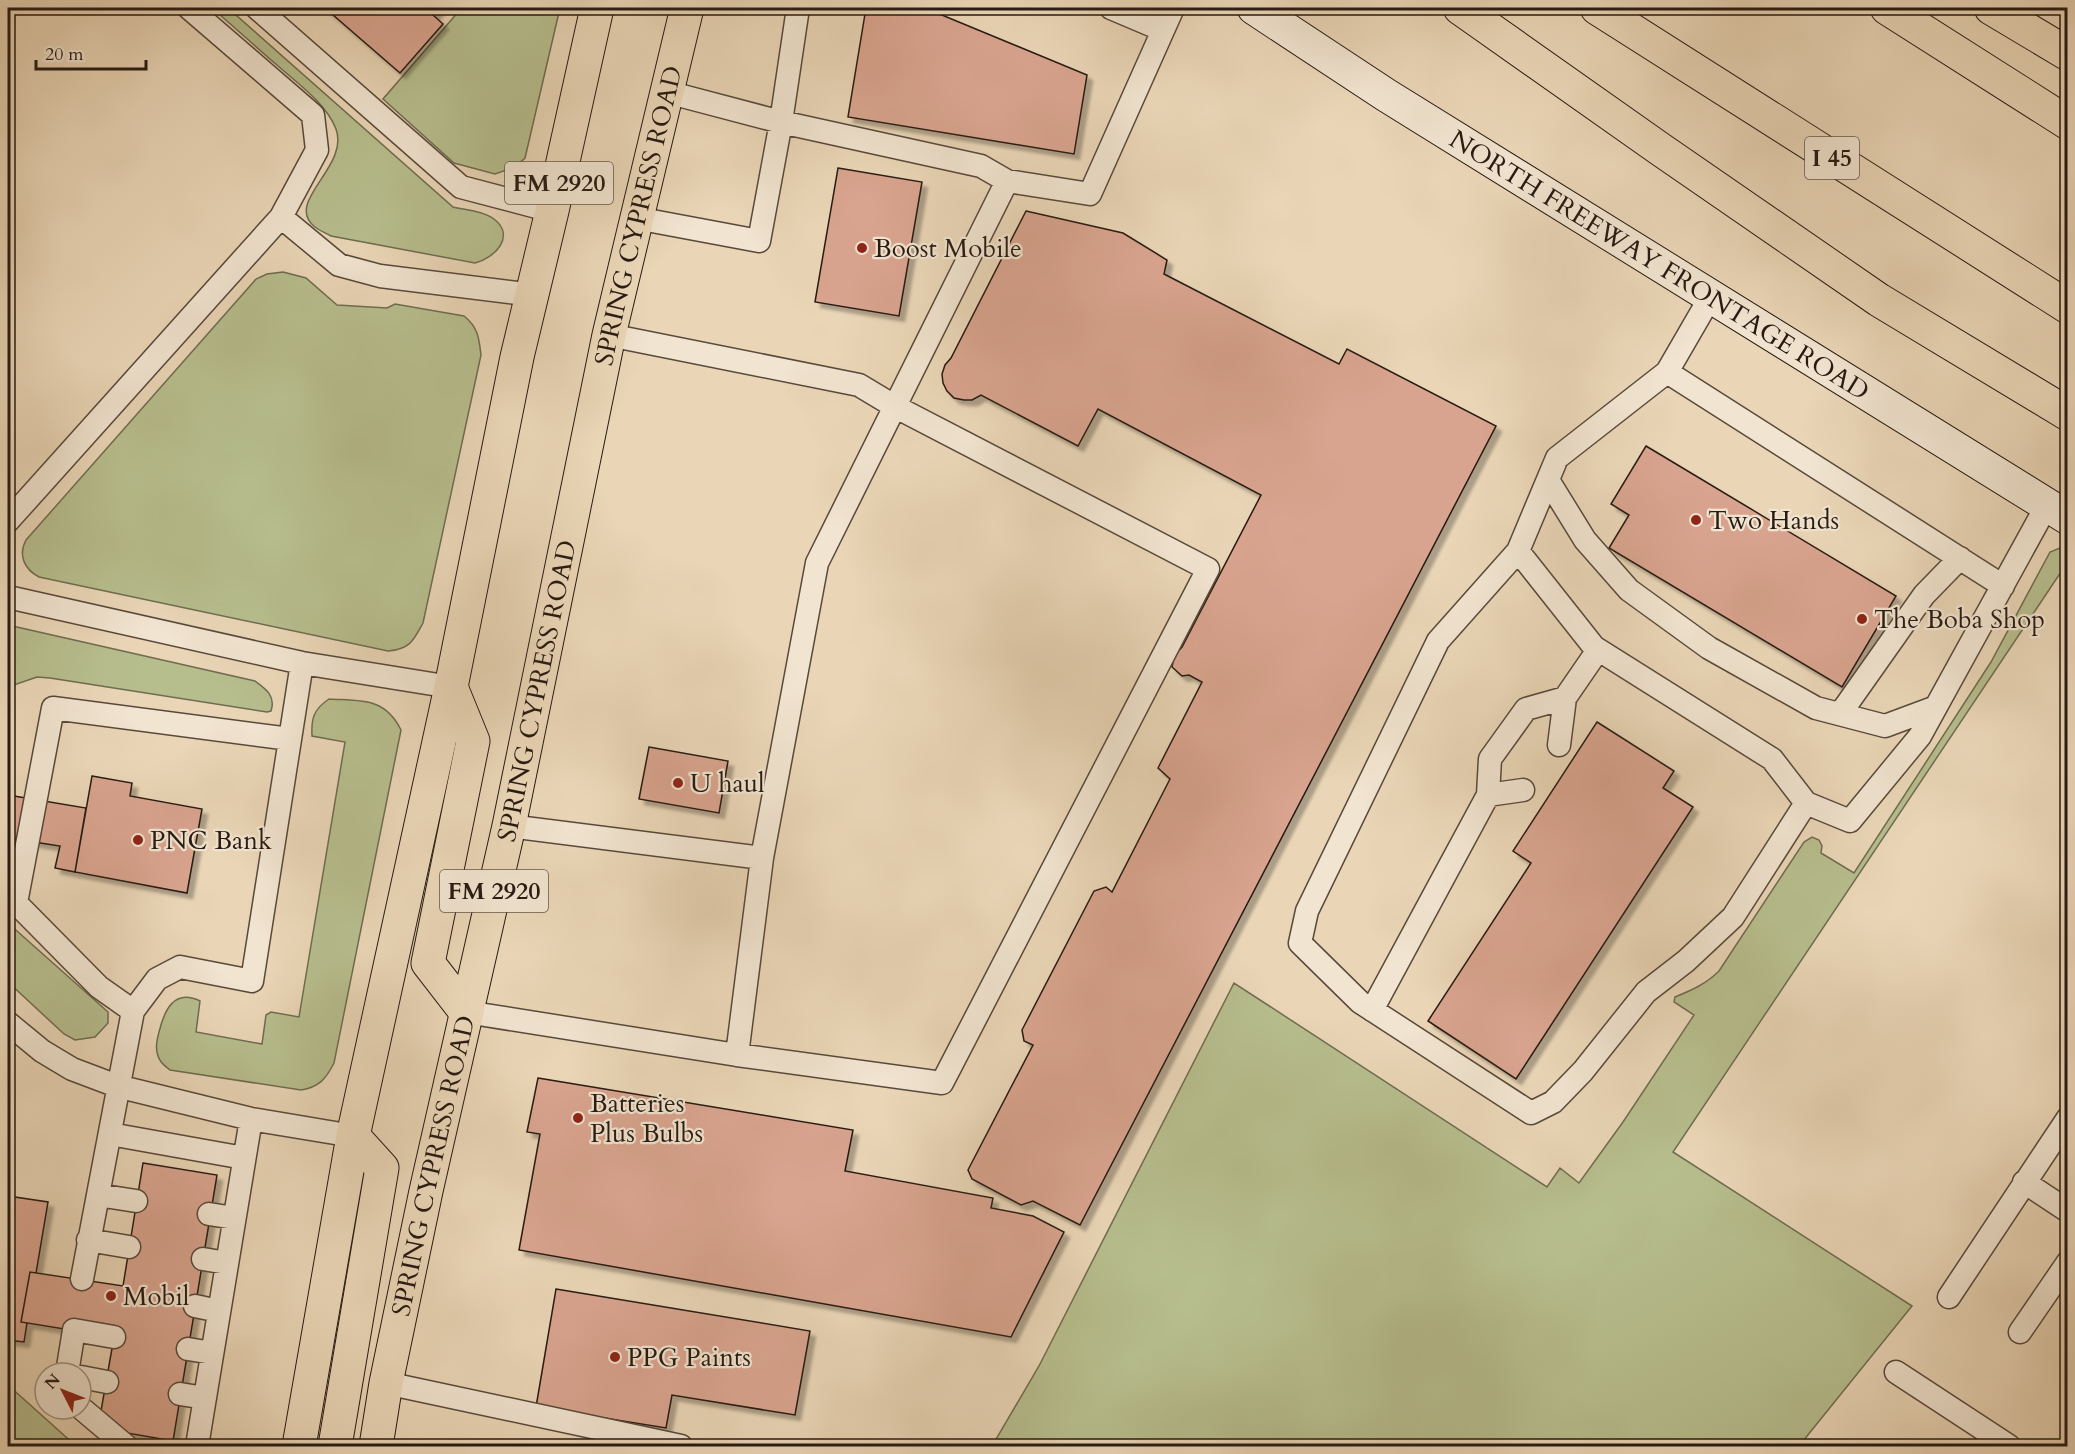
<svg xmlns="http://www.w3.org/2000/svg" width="2075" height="1454" viewBox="0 0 2075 1454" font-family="Cardo,serif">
  <defs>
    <filter id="shadow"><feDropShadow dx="5.5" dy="5.5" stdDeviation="1.5" flood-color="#0004"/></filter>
  </defs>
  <rect width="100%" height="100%" fill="#ead6b7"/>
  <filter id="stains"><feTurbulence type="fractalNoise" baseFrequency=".00333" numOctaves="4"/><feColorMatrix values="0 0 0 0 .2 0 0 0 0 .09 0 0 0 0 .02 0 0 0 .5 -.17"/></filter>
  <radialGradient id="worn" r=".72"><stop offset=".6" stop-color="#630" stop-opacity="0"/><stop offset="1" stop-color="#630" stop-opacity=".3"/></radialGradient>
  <path fill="#b7be8e" stroke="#6f6c50" stroke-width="1.5" d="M212,8H228L453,207C466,210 483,211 494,219C516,236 495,258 475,263L331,236C326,233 320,231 315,227C283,202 350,167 336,129C326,103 297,83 277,65C255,46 234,27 212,8Z
    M456,8H560L525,158L515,167L495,174L454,163L383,99L459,11Z
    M283,272L306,278L337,305L387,308L395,304L464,316C478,327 479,338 481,355L423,623C413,641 410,649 388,651L39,577C24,569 18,555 26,540L256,279L267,274Z
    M2060,548H2067V563L1673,1152L1912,1306L1799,1446H992L1039,1366L1234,983L1547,1187L1560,1168L1579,1183L1623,1122L1694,1015L1674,1002L1675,997C1692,990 1706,984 1719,971L1804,842L1812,837L1819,840L1822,846L1821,853L1854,873L1991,662L2050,552Z
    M8,625L255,681C266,689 276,696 271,711L267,712L50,678L37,677L8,687Z
    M329,699C361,701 385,697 401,730L334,1063C326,1079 319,1087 301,1090L170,1070C165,1066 160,1063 158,1056C155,1048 157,1040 159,1032C164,1012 173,988 200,1001L196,1032L262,1044L266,1015L271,1012L299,1017L345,742L312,736C311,718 314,709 329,699Z
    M8,923L108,1012V1023L95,1037L75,1040L64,1034L8,982Z
    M8,1385L76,1446H8Z"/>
  <path fill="#d9a48f" stroke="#271a12" stroke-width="1.5" filter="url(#shadow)" d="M325,8H440L433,15L443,24L400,73Z
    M866,8H925L1087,75L1074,154L848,117Z
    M838,168L922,182L899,316L815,302Z
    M1026,211L1123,233L1167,260L1164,274L1339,364L1347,349L1496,426L1080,1225L1033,1201L1021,1205L972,1179L968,1170L1033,1045L1024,1041L1022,1030L1094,891L1106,887L1112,892L1170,779L1158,768L1202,682L1189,675L1182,676L1172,667L1174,656L1182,647L1261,495L1098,409L1078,446L981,395L972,400H964L954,398L947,391L943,383L942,374L945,365L951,358Z
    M1646,446L1896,596L1842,687L1609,548L1629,515L1611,504Z
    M1597,722L1674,771L1663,788L1693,807L1516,1079L1428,1021L1531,863L1513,851Z
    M649,747L728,761L719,813L639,799Z
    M92,776L132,783L130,796L202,809L187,893L75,872Z
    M8,795L86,808L75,872L55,868L60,846L8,838Z
    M538,1078L853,1130L845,1171L993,1198L991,1208L1033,1216L1064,1232L1011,1337L519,1250L540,1134L527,1132Z
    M143,1163L217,1175L173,1441L98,1428L114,1337L21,1322L30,1272L123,1286Z
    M8,1196L48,1202L36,1273L30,1272L21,1322L27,1323L24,1342L8,1340Z
    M556,1289L810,1331L795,1415L672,1395L666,1428L536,1407Z"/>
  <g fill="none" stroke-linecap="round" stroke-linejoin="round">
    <g stroke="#58493b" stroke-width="25">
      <path id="service" d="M189,8L313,115L317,150L281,217
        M257,8L461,187L552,211
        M1111,8L1163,30
        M667,92L781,122L981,166L1007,181
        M636,218L759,241L781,122L798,8
        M1711,296L1667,372L1557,458L1518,551L1594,647L1772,759L1806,803L1850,821L1920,736L2047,505
        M609,335L859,385L894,406L1208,569L942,1083L737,1055
        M1667,372L2003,586
        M1548,480L1585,540L1629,590L1709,648L1816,708L1885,726L1936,707
        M8,521L281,217L339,265L380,276L533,295
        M1518,551L1438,641L1307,911L1300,943L1360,1002L1531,1113L1553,1102L1583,1071L1646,992L1686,961L1733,917L1806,803
        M8,597L302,663L451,687
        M1840,714L1924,595L1960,558
        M1559,745L1565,698
        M1488,795L1523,790
        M509,826L762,858
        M1372,1010L1488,795L1490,759L1526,709L1565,698L1598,650
        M133,1011L99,987L16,903L53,708L290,739
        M466,1012L737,1055L762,858L817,563L1007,181L1090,194L1173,8
        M8,1023L42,1051L72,1069L117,1086L251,1119L353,1136
        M110,1134L244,1158
        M2024,1182L2068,1211
        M98,1195L136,1201
        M209,1214L234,1218
        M88,1240L129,1247
        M203,1259L227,1263
        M82,1279L133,1011L157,979L180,967L252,981L302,663
        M1949,1297L2068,1118
        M195,1306L219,1311
        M2020,1332L2068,1262
        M188,1349L212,1353
        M1896,1372L2009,1446
        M67,1373L74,1330L114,1337
        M81,1377L107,1382
        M386,1383L681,1446
        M180,1394L205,1398
        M81,1408L126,1446
        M197,1446L251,1119"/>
    </g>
    <g stroke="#271a12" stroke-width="35">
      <g id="secondary">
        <path id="s1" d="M1254,8L1386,95L2068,518"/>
      </g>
    </g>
    <g stroke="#271a12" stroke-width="35">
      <g id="primary">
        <path d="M451,687L473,741L428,963L466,1012"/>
        <path d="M299,1446L353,1136L451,687L517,357L552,211L597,8"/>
        <path d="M335,1446L382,1168L353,1136"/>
        <path id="s2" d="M376,1446L386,1383L426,1191L509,826L609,335L687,8"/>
      </g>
    </g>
    <g stroke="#271a12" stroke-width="35">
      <path id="motorway" d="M1460,8L1660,149L1879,300L2068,414
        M1597,8L2068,307
        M1887,8L2068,123
        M1991,8L2068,54"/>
    </g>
    <use href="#service" stroke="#f1e4d0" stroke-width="22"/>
    <use href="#secondary" stroke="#f1e4d0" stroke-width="33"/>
    <use href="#primary" stroke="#ead6b7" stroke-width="33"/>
    <use href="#motorway" stroke="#ead6b7" stroke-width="33"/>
  </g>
  <g fill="#8f2418" stroke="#f1e4d0" stroke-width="2">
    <circle cx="862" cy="248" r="6"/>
    <circle cx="1696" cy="520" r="6"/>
    <circle cx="1862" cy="619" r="6"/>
    <circle cx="678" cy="783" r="6"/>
    <circle cx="138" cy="840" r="6"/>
    <circle cx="578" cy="1118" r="6"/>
    <circle cx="111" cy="1296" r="6"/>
    <circle cx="615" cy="1357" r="6"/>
  </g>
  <g text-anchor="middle" stroke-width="4.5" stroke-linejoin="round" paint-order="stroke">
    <g fill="#f1e4d0" stroke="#64574b" stroke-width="1.5">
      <rect x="1805" y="137" width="54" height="42" rx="4.5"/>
      <rect x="505" y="162" width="108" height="42" rx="4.5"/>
      <rect x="440" y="870" width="108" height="42" rx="4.5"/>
    </g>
    <g font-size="24" font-weight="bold" fill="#271a12">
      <text x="1832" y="166">I 45</text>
      <text x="559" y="191">FM 2920</text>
      <text x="494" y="899">FM 2920</text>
    </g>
    <g font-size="26" fill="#271a12" stroke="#f1e4d0">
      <text dy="9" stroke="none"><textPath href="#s2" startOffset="1258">SPRING CYPRESS ROAD</textPath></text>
      <text dy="9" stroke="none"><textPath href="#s1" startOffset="480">NORTH FREEWAY FRONTAGE ROAD</textPath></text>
      <text dy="9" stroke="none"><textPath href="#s2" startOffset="772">SPRING CYPRESS ROAD</textPath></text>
      <text dy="9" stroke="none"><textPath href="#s2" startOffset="286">SPRING CYPRESS ROAD</textPath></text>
    </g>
    <g font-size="26" fill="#271a12" stroke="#f1e4d0" text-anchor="start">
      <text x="874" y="257">Boost Mobile</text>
      <text x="1708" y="529">Two Hands</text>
      <text x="1874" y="628">The Boba Shop</text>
      <text x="690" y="792">U haul</text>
      <text x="150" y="849">PNC Bank</text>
      <text x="590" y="1112">Batteries<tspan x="590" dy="30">Plus Bulbs</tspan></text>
      <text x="123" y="1305">Mobil</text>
      <text x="627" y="1366">PPG Paints</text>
    </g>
  </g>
  <rect width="2075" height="1454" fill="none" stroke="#ead6b7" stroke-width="30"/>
  <rect x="9" y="9" width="2057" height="1436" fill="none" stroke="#271a12" stroke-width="3"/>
  <rect x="15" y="15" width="2045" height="1424" fill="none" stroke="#271a12" stroke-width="1.5"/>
  <g transform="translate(63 1391) rotate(312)"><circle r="28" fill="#f1e4d0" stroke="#a09384" stroke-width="1.5"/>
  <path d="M0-4.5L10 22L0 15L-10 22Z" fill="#8f2418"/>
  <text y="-9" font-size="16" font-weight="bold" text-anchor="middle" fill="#271a12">N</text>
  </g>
  <path d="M36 60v9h110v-9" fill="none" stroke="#271a12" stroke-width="3"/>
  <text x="45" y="60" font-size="18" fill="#271a12" stroke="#f1e4d0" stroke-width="4.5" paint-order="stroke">20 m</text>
  <rect width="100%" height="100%" filter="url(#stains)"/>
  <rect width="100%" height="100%" fill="url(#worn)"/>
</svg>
